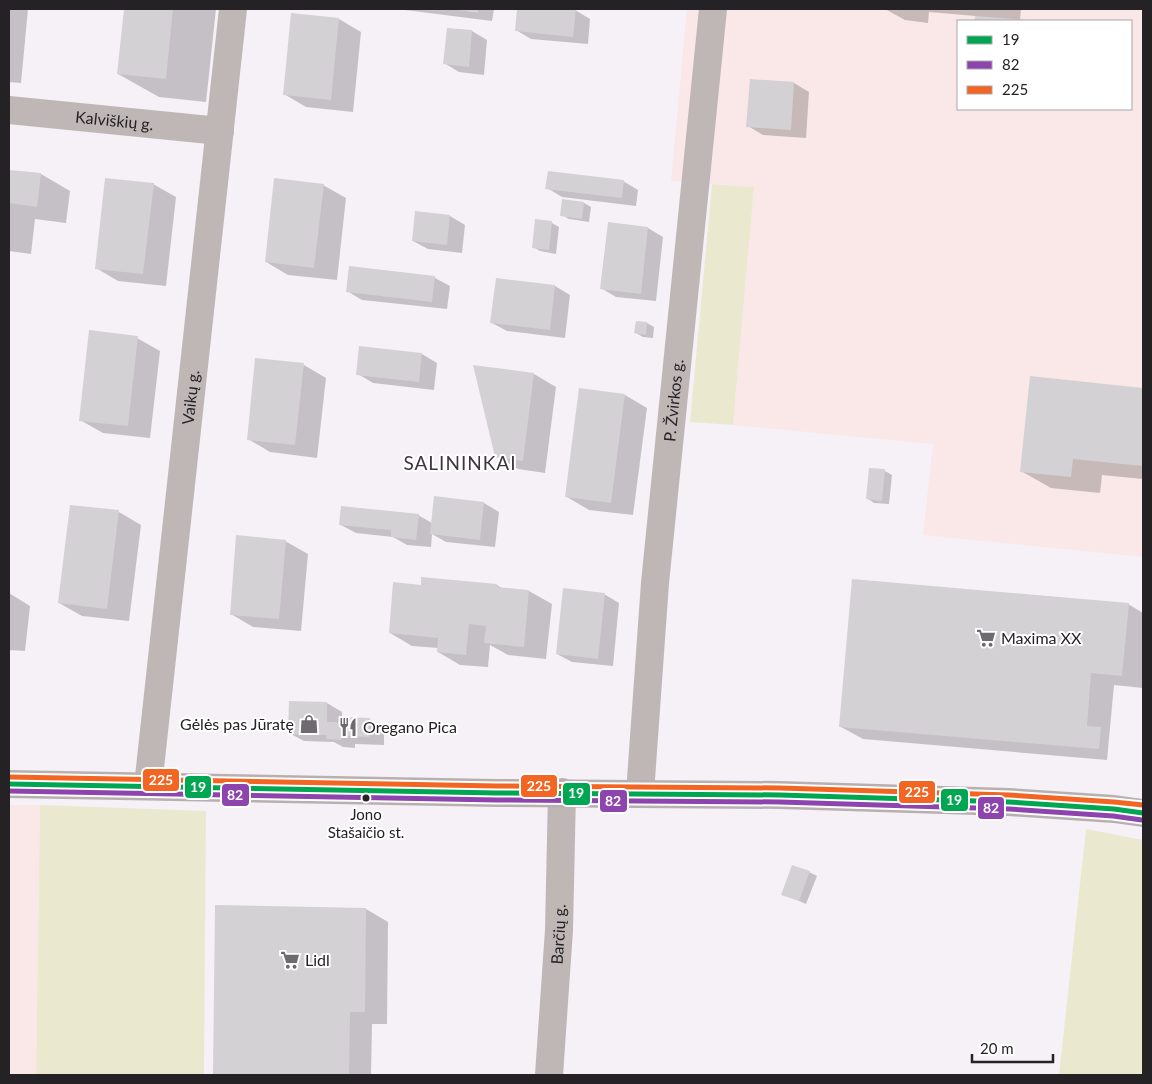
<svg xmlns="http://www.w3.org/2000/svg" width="1152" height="1084" viewBox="0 0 1152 1084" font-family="Lato,sans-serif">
  <rect width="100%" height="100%" fill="#f6f1f7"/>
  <path fill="#f9e8e7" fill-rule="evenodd" d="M687,9H1143V557L923,535L933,444L733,425L754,187L671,181ZM958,21H1131V109H958Z
    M9,805H40L36,1075H9Z"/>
  <path fill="#eae9d0" d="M712,184L754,187L733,425L690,422Z
    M40,805L206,811L204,1075H36Z
    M1086,829L1143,840V1075H1059Z"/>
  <path fill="#0003" d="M9,9H28L21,83L9,82Z
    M125,9H216L206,102L159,97L118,74Z
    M397,9H494L492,21Z
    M518,9L575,10L590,19L588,44L531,39L516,30Z
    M885,9H1021L1020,20L1033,21H976V16L929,12L928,23L905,20Z
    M339,19L361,32L353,112L306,107L284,94Z
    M448,29L472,31L487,40L484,75L459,72L444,63Z
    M751,80L794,83L809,92L806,138L763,135L748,126Z
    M9,171L41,174L70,191L66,223L35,219L31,254L9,251Z
    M623,181L638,190L636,206L562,197L547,188Z
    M153,184L176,197L166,286L118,281L96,268Z
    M323,185L346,198L337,280L288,275L266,262Z
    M584,203L591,207L589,222L569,219L562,215Z
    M416,212L450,216L465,225L462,253L428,249L413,241Z
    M536,221L552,223L559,227L556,254L540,251L533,247Z
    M609,224L648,228L663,237L656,301L616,297L601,288Z
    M435,278L450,286L447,309L362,300L347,291Z
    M497,279L555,286L570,295L565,338L507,331L492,323Z
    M647,323L654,327L653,338L643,337L636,333Z
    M137,338L160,351L150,438L103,433L80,420Z
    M422,354L437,363L434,390L373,383L358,374Z
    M304,365L326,378L317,458L270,452L248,439Z
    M475,366L534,374L556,387L545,473L518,469L496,456Z
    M1031,378L1143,389V479L1102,475L1100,493L1051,488L1021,471Z
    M625,395L647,408L633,515L589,510L567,497Z
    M885,471L892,475L889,504L874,503L867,498Z
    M484,503L499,512L495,547L446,542L432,534L431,547L407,545L393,537L356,533L341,525L418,515L432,523Z
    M119,512L141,525L129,621L82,616L59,603Z
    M285,541L308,554L301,631L253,627L231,614Z
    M497,585L503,589L529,591L552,604L546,659L508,655L490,645L488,667L460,665L438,652V648L412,646L390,633L422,586Z
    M9,593L30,606L25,651L9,650Z
    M604,594L619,603L613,666L572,662L557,654Z
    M1128,604L1143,613V688L1114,685L1107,760L863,739L841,727Z
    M290,702L327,703L342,712V719H369L384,728V745L355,744V748L343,747L334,742L304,741L289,733Z
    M809,872L817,876L806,904L783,894Z
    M216,907L366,909L388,922L387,1024H372L371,1075H214Z"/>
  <path fill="#d4d1d5" d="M124,9H173L166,79L117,74Z
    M453,9H478V13Z
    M517,9H576L573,37L515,31Z
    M291,13L339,18L331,100L283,95Z
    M975,16L1030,20V21H974Z
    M447,28L472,30L469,67L443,64Z
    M750,79L794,82L791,130L746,127Z
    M9,170L41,173L37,207L9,203Z
    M548,171L624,180L622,198L545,189Z
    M105,178L154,183L143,274L95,269Z
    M274,178L324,184L314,268L265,262Z
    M562,199L584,202L582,219L560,216Z
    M415,211L450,215L447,245L412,241Z
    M535,219L552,221L549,250L532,248Z
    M608,222L648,227L641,294L600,289Z
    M349,266L435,276L432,302L346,292Z
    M496,278L555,285L550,330L490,323Z
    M636,321L647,322L646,335L634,333Z
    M89,330L138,336L128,426L79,421Z
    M359,346L422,353L419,382L356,375Z
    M255,358L304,363L295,445L247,440Z
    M473,365L534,373L523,461L495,457Z
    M1030,376L1143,388V466L1073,459L1071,477L1020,472Z
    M579,388L625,394L611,503L565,497Z
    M869,468L885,469L882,501L866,499Z
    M434,496L484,502L480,540L430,534Z
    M70,505L119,510L107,609L58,603Z
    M341,506L419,514L416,540L391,537V530L339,525Z
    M236,535L286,540L279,619L230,615Z
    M421,577L497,584V587L529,590L524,647L484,643L486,626L469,624L466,655L437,652L438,638L389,633L393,582L421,585Z
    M852,579L1129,603L1122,676L1091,673L1087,726L1101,727L1099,749L839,727Z
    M563,588L605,593L598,659L556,654Z
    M289,701L327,702V722H341V717L370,718L369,737L341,736V740L326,739L327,735L288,734Z
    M792,865L810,871L799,901L781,895Z
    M215,905L366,908L365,1012H350L349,1075H213Z"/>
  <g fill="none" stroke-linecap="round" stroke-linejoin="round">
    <g stroke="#bfb6b6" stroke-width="28">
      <path id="s1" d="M9,110L220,131"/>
      <path id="s2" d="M148,786L233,9"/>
      <path id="s3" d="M640,793L655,583L713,9"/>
      <path id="s4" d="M549,1075L559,930L562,792"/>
    </g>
    <path stroke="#b8afb0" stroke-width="28" d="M9,784L497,793L780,795L1009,802L1114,809L1143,813"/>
    <g stroke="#fff" stroke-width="9">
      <path id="bus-1" d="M9,784L497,793L780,795L1009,802L1114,809L1143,813"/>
    </g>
    <g stroke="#fff" stroke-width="9">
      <path id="bus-2" d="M9,791L497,800L780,802L1009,809L1113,816L1142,820"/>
    </g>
    <g stroke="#fff" stroke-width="9">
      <path id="bus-3" d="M9,777L497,786L780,788L1009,795L1114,802L1143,805"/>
    </g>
    <use href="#bus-1" stroke="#00a651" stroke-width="5"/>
    <use href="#bus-2" stroke="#8e44ad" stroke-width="5"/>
    <use href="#bus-3" stroke="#f26522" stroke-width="5"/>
  </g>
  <defs>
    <g id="supermarket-bare" transform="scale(1.5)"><path d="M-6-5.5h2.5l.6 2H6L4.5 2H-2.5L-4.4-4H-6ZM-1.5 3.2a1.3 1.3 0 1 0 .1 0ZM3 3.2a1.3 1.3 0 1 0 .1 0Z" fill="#6e6a6f" stroke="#fff" stroke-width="2.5" paint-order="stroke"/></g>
    <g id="shop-bare" transform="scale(1.5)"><path d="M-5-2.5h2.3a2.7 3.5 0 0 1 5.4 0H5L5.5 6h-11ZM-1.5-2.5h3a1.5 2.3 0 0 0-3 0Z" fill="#6e6a6f" stroke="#fff" stroke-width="2.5" paint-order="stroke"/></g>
    <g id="restaurant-bare" transform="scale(1.5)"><path d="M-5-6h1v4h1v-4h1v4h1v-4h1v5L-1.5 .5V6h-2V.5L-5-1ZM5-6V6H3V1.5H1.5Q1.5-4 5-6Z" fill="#6e6a6f" stroke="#fff" stroke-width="2.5" paint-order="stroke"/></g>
  </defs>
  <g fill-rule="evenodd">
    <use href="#supermarket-bare" x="986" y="638"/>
    <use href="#shop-bare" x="309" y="724"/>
    <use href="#restaurant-bare" x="348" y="727"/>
    <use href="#supermarket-bare" x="290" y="960"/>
  </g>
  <circle fill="#252226" stroke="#fff" stroke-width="2" cx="366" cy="798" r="4.5"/>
  <g text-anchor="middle" stroke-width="4" stroke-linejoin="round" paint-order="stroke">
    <g font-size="15" fill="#252226" stroke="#fff">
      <text x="366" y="820">Jono<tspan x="366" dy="18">Stašaičio st.</tspan></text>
    </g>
    <g font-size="16" fill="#252226" stroke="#fff">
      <text dy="6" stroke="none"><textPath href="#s1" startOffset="106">Kalviškių g.</textPath></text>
      <text dy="6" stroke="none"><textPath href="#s2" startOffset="391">Vaikų g.</textPath></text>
      <text dy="6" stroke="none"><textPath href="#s3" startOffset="394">P. Žvirkos g.</textPath></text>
      <text dy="6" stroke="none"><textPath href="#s4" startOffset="141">Barčių g.</textPath></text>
    </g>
    <g font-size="16" fill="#252226" stroke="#fff" text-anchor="start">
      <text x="1001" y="644">Maxima XX</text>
      <text x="294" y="730" text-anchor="end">Gėlės pas Jūratę</text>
      <text x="363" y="733">Oregano Pica</text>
      <text x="305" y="966">Lidl</text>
    </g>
    <g font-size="19" letter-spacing="1" fill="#3d353f" stroke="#fff">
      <text x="460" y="470">SALININKAI</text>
    </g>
  </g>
  <g stroke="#fff" stroke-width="2">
    <rect x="142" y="768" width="38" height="24" rx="5" fill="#f26522"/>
    <rect x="520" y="774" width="38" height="24" rx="5" fill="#f26522"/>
    <rect x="184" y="775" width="28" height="24" rx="5" fill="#00a651"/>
    <rect x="898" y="780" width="38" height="24" rx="5" fill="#f26522"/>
    <rect x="562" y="782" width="29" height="24" rx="5" fill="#00a651"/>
    <rect x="221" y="783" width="29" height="24" rx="5" fill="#8e44ad"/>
    <rect x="940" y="788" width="29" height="24" rx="5" fill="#00a651"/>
    <rect x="599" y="789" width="29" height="24" rx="5" fill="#8e44ad"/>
    <rect x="977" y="796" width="28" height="24" rx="5" fill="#8e44ad"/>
  </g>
  <g font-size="14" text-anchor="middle" font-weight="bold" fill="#fff">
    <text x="161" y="785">225</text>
    <text x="539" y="791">225</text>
    <text x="198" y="792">19</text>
    <text x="917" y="797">225</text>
    <text x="576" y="798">19</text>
    <text x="235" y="800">82</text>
    <text x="954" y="805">19</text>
    <text x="613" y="806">82</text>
    <text x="991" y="813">82</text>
  </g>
  <rect width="1152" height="1084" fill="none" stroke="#252226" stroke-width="20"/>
  <rect x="957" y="20" width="175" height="90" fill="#ffffff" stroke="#a8a7a8"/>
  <rect x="967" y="36" width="25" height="8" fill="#00a651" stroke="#a8a7a8"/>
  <text x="1002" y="45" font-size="15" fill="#252226">19</text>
  <rect x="967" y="61" width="25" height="8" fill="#8e44ad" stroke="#a8a7a8"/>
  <text x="1002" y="70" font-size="15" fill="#252226">82</text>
  <rect x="967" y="86" width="25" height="8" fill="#f26522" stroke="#a8a7a8"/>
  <text x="1002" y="95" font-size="15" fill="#252226">225</text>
  <path d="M972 1054v8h81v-8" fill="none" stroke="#252226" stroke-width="2.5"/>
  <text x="980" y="1054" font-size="15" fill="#252226" stroke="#ffffff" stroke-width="4" paint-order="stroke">20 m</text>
</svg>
